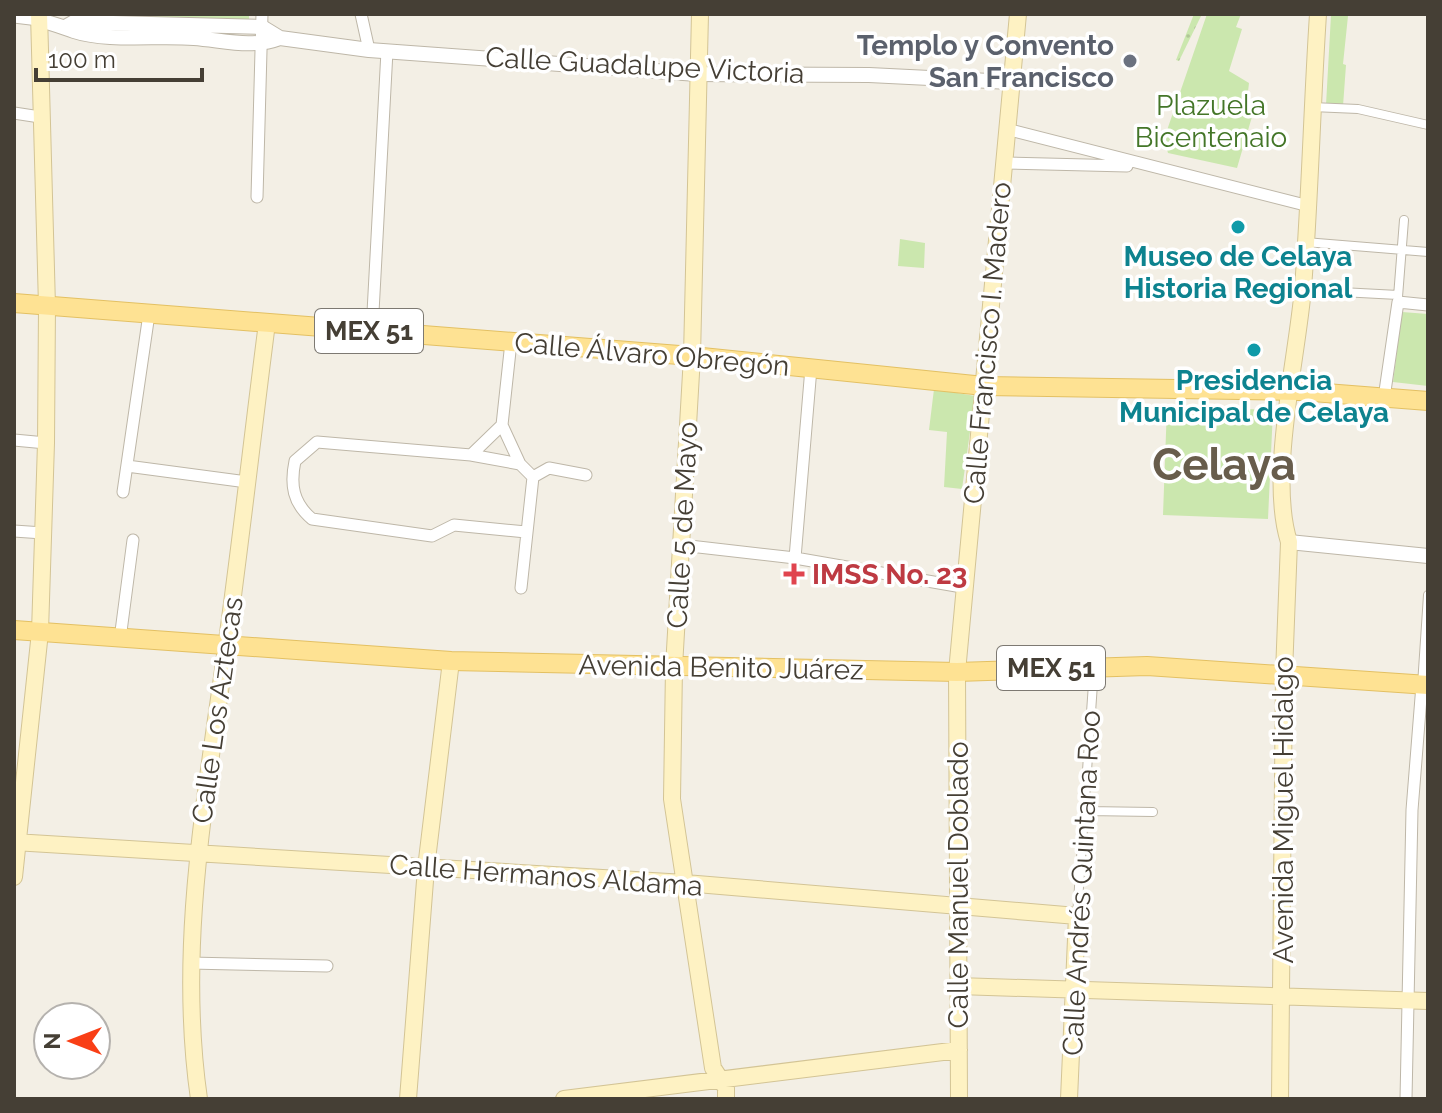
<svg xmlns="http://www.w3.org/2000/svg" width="1442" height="1113" viewBox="0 0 1442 1113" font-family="Raleway,sans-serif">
  <defs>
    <pattern id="grass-dots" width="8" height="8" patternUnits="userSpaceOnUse" patternTransform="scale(2)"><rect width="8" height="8" fill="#cbe7ae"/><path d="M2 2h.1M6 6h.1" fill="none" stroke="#b0c796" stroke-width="1.8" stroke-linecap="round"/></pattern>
  </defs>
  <rect width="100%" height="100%" fill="#f3efe5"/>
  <path fill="url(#grass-dots)" d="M1194,14H1202L1179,61L1176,60Z"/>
  <path fill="#cbe7ae" d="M51,14H249V21Z
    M1207,14H1241L1236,27L1242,29L1229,71L1249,83L1247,100L1256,103L1237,168L1168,153L1164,139Z
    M1331,15L1348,16L1343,64L1346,65L1343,106L1326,105Z
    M900,239L925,243L924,268L898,266Z
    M1402,312L1428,314V386L1393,382Z
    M934,389L975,396L962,489L944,487L947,432L929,430Z
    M1167,406L1273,410L1268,519L1163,515Z"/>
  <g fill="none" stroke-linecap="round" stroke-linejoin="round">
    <g stroke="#beb7a8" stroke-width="10">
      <path id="pedestrian" d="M1312,107L1358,109L1428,125
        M1305,242L1428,252
        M1303,290L1398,295
        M1398,297L1404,220
        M1422,685L1428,595
        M1087,811L1153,812
        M1077,916L1094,669"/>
    </g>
    <g stroke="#beb7a8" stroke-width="13">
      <path id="minor" d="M361,14L369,50
        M14,17L39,20
        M14,113L40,117
        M1006,129L1309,206
        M1003,163L1127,166
        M257,197L262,14
        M372,331L387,51
        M511,342L502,425L520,464
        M1384,398L1398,302L1428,305
        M14,440L46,443
        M471,455L502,425
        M127,466L247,482
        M123,492L149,314
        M14,531L43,533
        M526,532L454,525L432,536L312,519C293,503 290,485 295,461L317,442L471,455L520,464L533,477L549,468L586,475
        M681,545L795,558L962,587
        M795,558L811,368
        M521,588L533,477
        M120,639L133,540
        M190,963L327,966
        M1406,1099L1412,810L1422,685"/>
    </g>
    <g stroke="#beb7a8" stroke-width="16">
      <path id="tertiary" d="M39,20C52,23 62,27 74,31C107,42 158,35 194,38C223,40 251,49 280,38
        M67,26L74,22L262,27L280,38L369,50L697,74L869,75L1010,82
        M1289,542L1428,556"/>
    </g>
    <g stroke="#d3c495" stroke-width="18">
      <path id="secondary" d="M700,14L692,356L674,667L672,799L713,1068L726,1088V1099
        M14,842L685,883L1077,916L1069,1099
        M14,877L40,632L46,443L47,306L39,14
        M958,986L1428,1001
        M199,1099C177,947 206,798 226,648C241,540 253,431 267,323
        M408,1099L426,868L451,661
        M564,1099L959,1050
        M959,1099L957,672L1018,14
        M1280,1099L1284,673L1289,542C1268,475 1297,360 1303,288C1310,197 1312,105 1318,14"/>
    </g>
    <g stroke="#e3c063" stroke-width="20">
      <path id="primary" d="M14,303L692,356L984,386L1300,391L1428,401
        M14,630L451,661L957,672L1147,666L1428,685"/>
    </g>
    <use href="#pedestrian" stroke="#fff" stroke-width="8"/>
    <use href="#minor" stroke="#fff" stroke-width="11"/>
    <use href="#tertiary" stroke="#fff" stroke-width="14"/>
    <use href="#secondary" stroke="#fef2c3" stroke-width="16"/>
    <use href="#primary" stroke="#fee293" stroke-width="18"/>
  </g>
  <circle fill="#6b7280" stroke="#fff" stroke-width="3" cx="1130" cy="61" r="8"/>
  <g fill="#0f9aa8" stroke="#fff" stroke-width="3">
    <circle cx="1238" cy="227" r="8"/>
    <circle cx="1254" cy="350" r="8"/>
  </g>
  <path fill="#e0444e" stroke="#fff" stroke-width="3" d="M790 562h8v8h8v8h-8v8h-8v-8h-8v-8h8z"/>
  <g text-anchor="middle" stroke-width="7" stroke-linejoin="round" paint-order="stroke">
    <g fill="#fff" stroke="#7d7972" stroke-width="2">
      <rect x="315" y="309" width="108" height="44" rx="6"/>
      <rect x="997" y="646" width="108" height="44" rx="6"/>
    </g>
    <g font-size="26" font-weight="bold" fill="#453f35">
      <text x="369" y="340">MEX 51</text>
      <text x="1051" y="677">MEX 51</text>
    </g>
    <g font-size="28" font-weight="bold" fill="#5b616d" stroke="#fff" text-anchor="end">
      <text x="1114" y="55">Templo y Convento<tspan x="1114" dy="32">San Francisco</tspan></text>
    </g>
    <g font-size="28" fill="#453f35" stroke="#fff">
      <text transform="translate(645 65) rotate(3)" y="10">Calle Guadalupe Victoria</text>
      <text transform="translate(987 343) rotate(-85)" y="10">Calle Francisco I. Madero</text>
      <text transform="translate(652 354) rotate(5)" y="10">Calle Álvaro Obregón</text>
      <text transform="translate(682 525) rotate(-87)" y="10">Calle 5 de Mayo</text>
      <text transform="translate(721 667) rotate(1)" y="10">Avenida Benito Juárez</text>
      <text transform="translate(217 710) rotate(-82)" y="10">Calle Los Aztecas</text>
      <text transform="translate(1283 810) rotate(-90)" y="10">Avenida Miguel Hidalgo</text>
      <text transform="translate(546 875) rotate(4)" y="10">Calle Hermanos Aldama</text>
      <text transform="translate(1081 883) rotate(-87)" y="10">Calle Andrés Quintana Roo</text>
      <text transform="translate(958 885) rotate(-90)" y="10">Calle Manuel Doblado</text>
    </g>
    <g font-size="28" fill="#447628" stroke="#fff">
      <text x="1211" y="115">Plazuela<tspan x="1211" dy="32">Bicentenaio</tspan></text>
    </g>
    <g font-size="28" font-weight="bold" fill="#0d838f" stroke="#fff">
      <text x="1238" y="266">Museo de Celaya<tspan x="1238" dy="32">Historia Regional</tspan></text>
      <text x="1254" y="390">Presidencia<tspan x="1254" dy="32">Municipal de Celaya</tspan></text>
    </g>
    <g font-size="28" font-weight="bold" fill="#be3a42" stroke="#fff" text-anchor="start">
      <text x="812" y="584">IMSS No. 23</text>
    </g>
    <g font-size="44" font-weight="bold" fill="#685d4c" stroke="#fff">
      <text x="1224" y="480">Celaya</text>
    </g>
  </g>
  <rect width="1442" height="1113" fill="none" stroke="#453f35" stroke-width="32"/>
  <g transform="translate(72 1041) rotate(270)"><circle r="38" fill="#ffffff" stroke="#b5b2ae" stroke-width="2"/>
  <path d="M0-6L14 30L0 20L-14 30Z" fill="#f93f16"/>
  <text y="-12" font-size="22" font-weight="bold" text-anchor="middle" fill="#453f35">N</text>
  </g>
  <path d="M36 68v12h166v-12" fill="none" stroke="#453f35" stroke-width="4"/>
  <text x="48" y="68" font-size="24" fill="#453f35" stroke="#ffffff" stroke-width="6" paint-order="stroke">100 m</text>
</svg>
